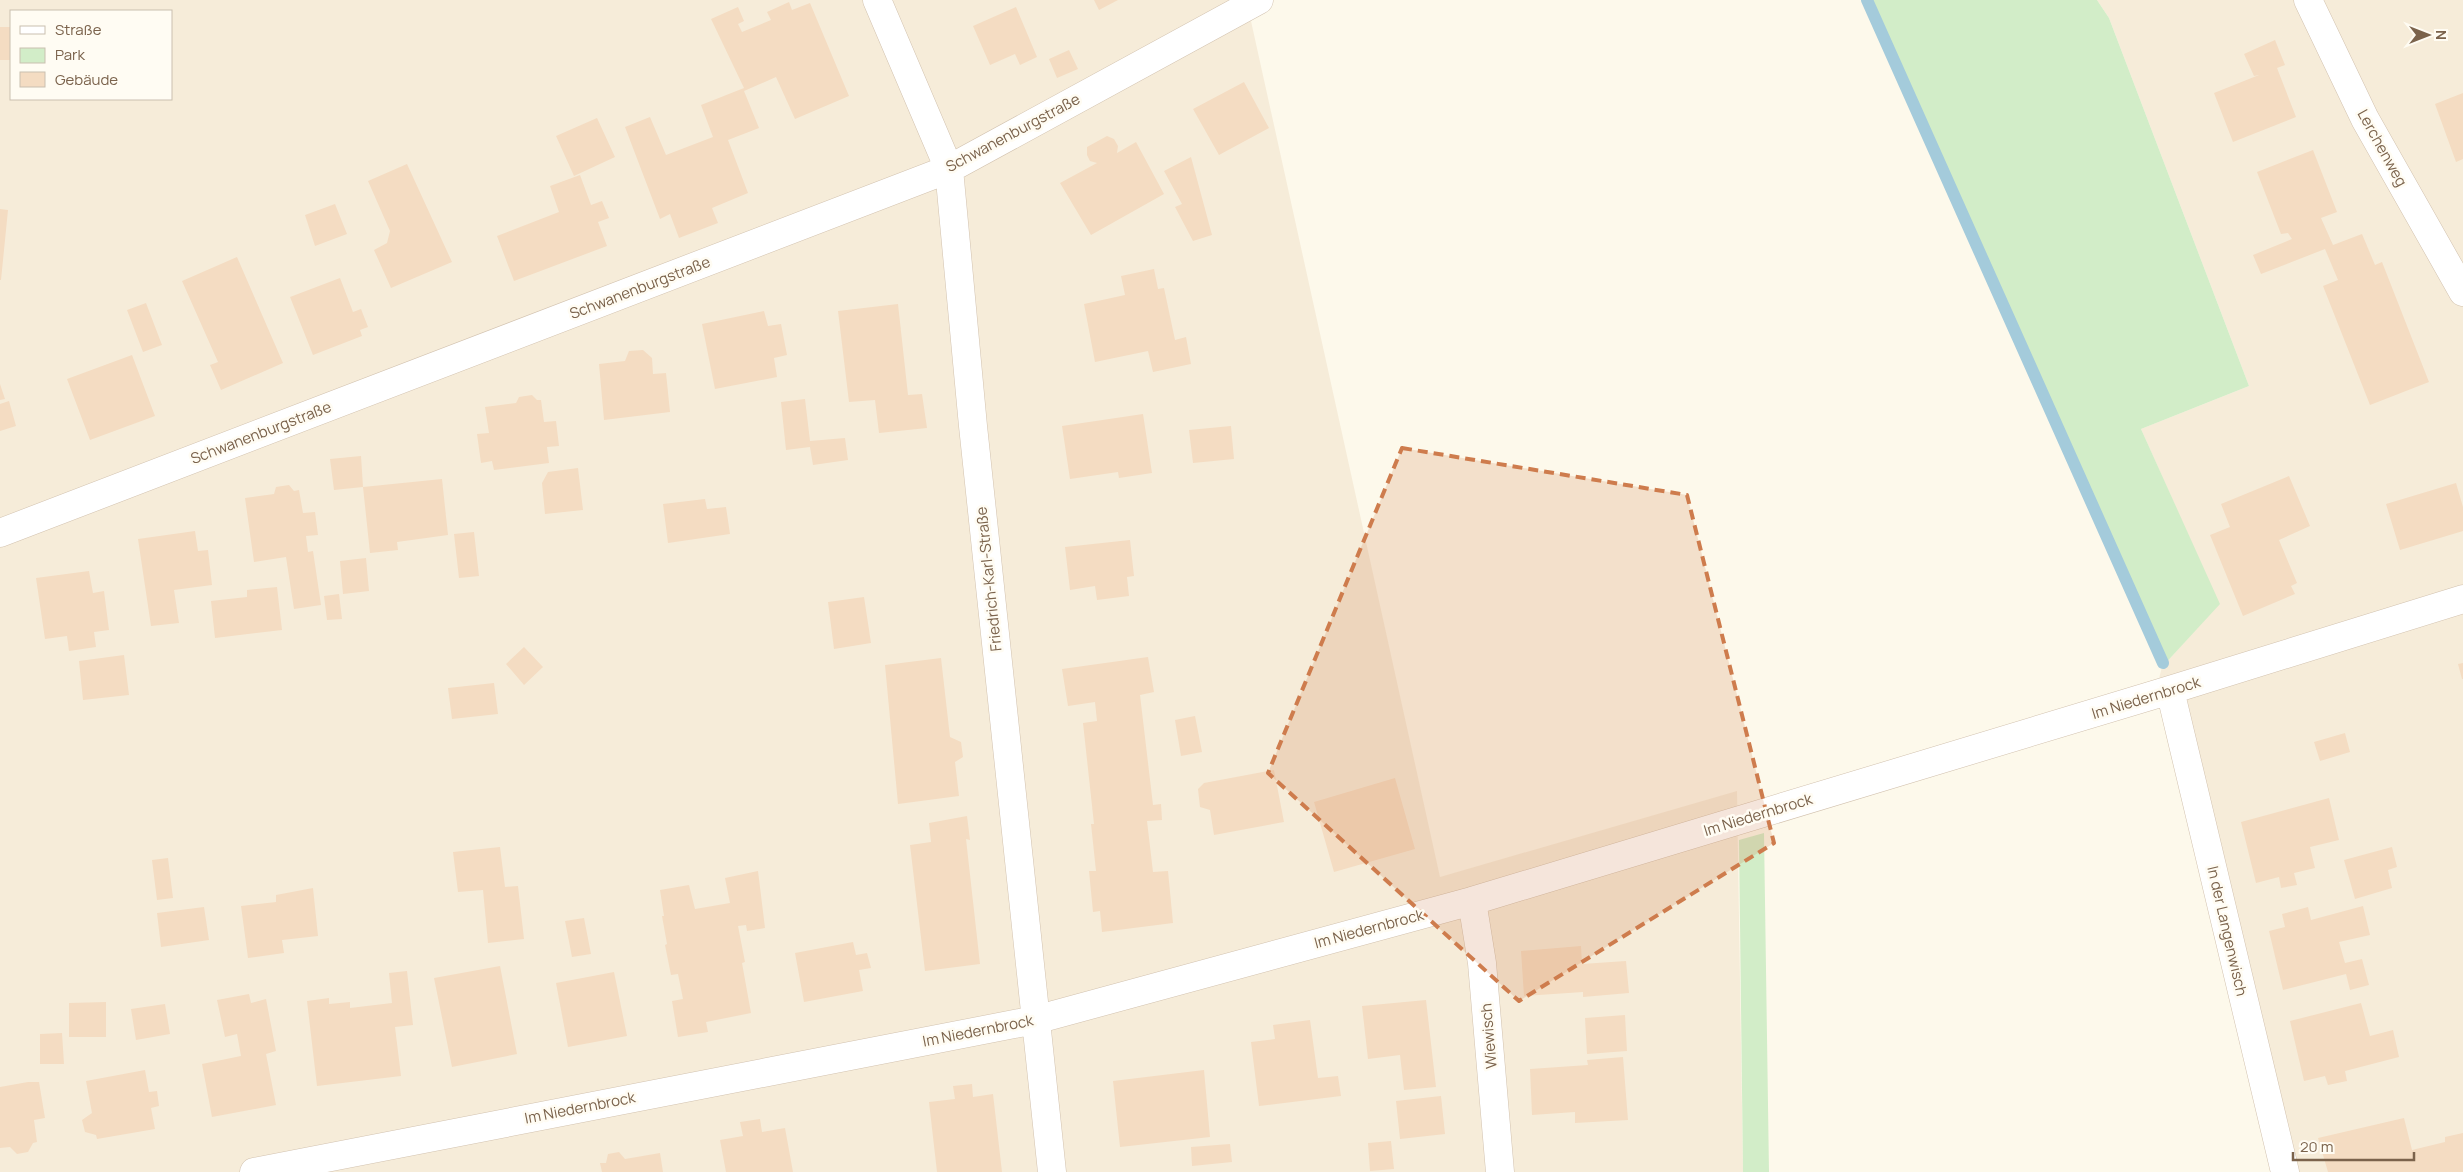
<svg xmlns="http://www.w3.org/2000/svg" width="2463" height="1172" viewBox="0 0 2463 1172" font-family="Manrope,sans-serif">
  <rect width="100%" height="100%" fill="#fdf9eb"/>
  <path fill="#f6ecd9" fill-rule="evenodd" d="M0,0H1271L1249,12L1440,877L1737,791L1743,1172H0ZM11,11H171V99H11Z
    M2097,0H2463V1172H2274L2156,690L2162,667L2219,604L2141,429L2249,386L2109,18Z"/>
  <path fill="#d2edc8" d="M1864,0H2097L2109,18L2249,386L2141,429L2220,604L2162,667Z
    M1764,833L1769,1172H1743L1739,840Z"/>
  <g fill="none" stroke-linecap="round" stroke-linejoin="round">
    <path stroke="#a4cbdb" stroke-width="12" d="M1867,0L2163,663"/>
  </g>
  <path fill="#f4dcc2" d="M1094,0H1118L1099,10Z
    M789,2L792,10L810,3L849,96L795,119L776,77L744,91L759,128L728,140L748,193L712,208L718,223L679,238L670,214L660,219L625,127L650,117L666,155L713,137L701,105L744,88L711,19L738,7L744,21L738,24L742,32L771,20L767,12Z
    M1016,7L1037,57L1020,65L1015,54L990,65L973,26Z
    M0,27H11V60H0Z
    M2275,40L2285,65L2277,68L2296,117L2233,142L2214,93L2259,75L2254,76L2244,54Z
    M1069,50L1078,69L1057,78L1049,59Z
    M1244,82L1269,128L1219,155L1193,109Z
    M2463,93V159L2456,162L2435,104Z
    M597,118L615,157L574,176L556,136Z
    M1107,136L1114,139L1118,146L1117,153L1136,142L1164,194L1091,235L1060,183L1097,163L1090,161L1087,155V147Z
    M2313,150L2337,212L2321,218L2333,245L2362,234L2375,265L2382,262L2429,382L2370,405L2323,286L2338,280L2325,249L2261,274L2253,255L2292,239L2288,233L2281,234L2257,172Z
    M1191,157L1212,235L1193,241L1175,207L1182,204L1164,171Z
    M407,164L452,262L391,288L374,250L387,243L390,231L368,181Z
    M580,175L591,205L602,201L609,218L598,222L607,246L514,281L497,236L559,212L550,186Z
    M335,204L347,234L315,246L305,215Z
    M0,209L8,210L1,280H0Z
    M237,257L283,363L221,390L210,365L218,362L182,281Z
    M1154,269L1158,289L1164,288L1175,340L1186,337L1191,364L1153,372L1148,351L1095,362L1084,304L1125,295L1121,276Z
    M340,278L353,312L361,309L368,327L360,330L362,336L313,355L290,297Z
    M146,303L162,345L143,352L127,310Z
    M898,304L908,395L922,394L927,428L879,433L875,400L849,402L838,311Z
    M764,311L768,326L781,324L787,355L774,358L777,377L715,389L702,324Z
    M643,350L652,358L653,374L666,373L670,412L604,420L599,364L625,361L629,351Z
    M132,355L155,416L90,440L67,379Z
    M0,384L5,399L0,400Z
    M532,395L537,400H541L544,422L556,421L559,446L547,447L549,463L494,470L492,461L481,463L477,434L489,433L485,407L516,403L519,397Z
    M805,399L810,441L845,438L848,460L813,465L810,447L786,450L781,402Z
    M9,401L16,426L0,431V404Z
    M1143,414L1152,473L1119,478L1118,472L1070,479L1062,426Z
    M1231,426L1234,459L1193,463L1189,430Z
    M361,456L363,487L334,490L330,459Z
    M578,468L583,510L545,514L542,483L548,472Z
    M2289,476L2310,526L2279,540L2297,583L2291,586L2295,594L2243,616L2210,535L2230,527L2221,504Z
    M442,479L448,535L397,542L398,550L370,553L363,487Z
    M2456,483L2463,507V531L2400,550L2386,504Z
    M289,485L294,491L299,490L303,513L315,512L318,535L306,536L308,552L313,551L321,605L294,609L286,557L254,562L245,498L274,494L276,487Z
    M705,499L707,509L726,507L730,534L668,543L663,504Z
    M195,531L198,551L208,550L212,585L174,590L179,623L151,626L138,539Z
    M474,532L479,576L459,578L454,534Z
    M1130,540L1134,576L1127,577L1129,596L1097,600L1095,586L1070,590L1065,547Z
    M366,558L369,591L343,594L340,561Z
    M89,571L93,593L104,591L109,630L94,632L96,647L69,651L67,636L45,639L36,578Z
    M277,587L282,630L215,638L211,601L247,597V590Z
    M339,594L342,619L327,620L324,596Z
    M864,597L871,643L834,649L828,602Z
    M524,647L543,667L524,685L506,664Z
    M124,655L129,695L83,700L79,661Z
    M1148,657L1154,692L1140,695L1153,805L1161,804L1162,820L1147,821L1153,872L1168,871L1173,923L1102,932L1100,911L1093,912L1089,871H1096L1091,824H1094L1083,723L1097,721L1095,702L1068,706L1062,669Z
    M941,658L950,737L961,742L963,757L955,762L959,796L898,804L885,665Z
    M2463,663V679H2462L2458,664Z
    M494,683L498,714L452,719L448,688Z
    M1195,716L1202,752L1181,756L1175,720Z
    M2345,733L2350,752L2320,761L2314,742Z
    M1274,770L1284,822L1214,835L1210,810L1200,807L1198,789L1204,783Z
    M1395,778L1415,849L1334,872L1314,802Z
    M2329,798L2339,840L2310,847L2315,868L2294,873L2297,885L2281,888L2279,877L2256,883L2241,822Z
    M967,816L970,840L966,839L980,964L925,971L910,845L931,842L929,823Z
    M500,847L505,887L518,886L524,939L488,943L483,890L458,892L453,852Z
    M2392,847L2397,867L2388,870L2392,888L2355,899L2344,860Z
    M168,858L173,898L157,900L152,860Z
    M758,871L765,928L747,931L746,925L738,926L745,962L742,963L751,1013L706,1022L708,1032L678,1037L672,1001L683,999L678,974L671,975L665,945L667,944L662,916H664L660,890L689,885L695,909L730,903L725,878Z
    M313,888L318,936L282,940L284,953L248,958L241,906L276,902V895Z
    M2363,906L2370,935L2339,942L2345,963L2362,959L2369,985L2350,990L2346,974L2283,990L2269,931L2285,927L2282,914L2308,907L2311,920Z
    M204,907L209,940L161,947L157,913Z
    M584,918L591,954L572,957L565,921Z
    M853,942L856,955L867,953L871,968L859,970L863,991L804,1002L795,953Z
    M1581,946L1582,964L1626,961L1629,993L1583,997V992L1524,996L1521,951Z
    M500,966L517,1054L452,1067L434,978Z
    M407,971L413,1025L395,1027L401,1076L317,1086L307,1001L329,998V1004L350,1002V1008L392,1003L389,973Z
    M614,972L627,1036L568,1047L556,983Z
    M249,994L251,1003L266,999L276,1051L266,1054L276,1105L212,1117L202,1064L241,1056L237,1034L225,1037L217,1000Z
    M1426,1000L1436,1087L1404,1090L1400,1055L1368,1059L1362,1006Z
    M106,1002V1037H69V1003Z
    M2361,1003L2370,1036L2393,1030L2399,1057L2345,1071L2347,1081L2328,1085L2325,1076L2304,1081L2290,1021Z
    M165,1004L170,1034L136,1040L131,1009Z
    M1625,1015L1627,1051L1587,1054L1585,1018Z
    M1310,1020L1318,1078L1338,1076L1341,1096L1259,1106L1251,1042L1275,1039L1273,1025Z
    M62,1033L64,1064H40V1034Z
    M1623,1057L1628,1120L1575,1123V1112L1532,1115L1530,1069L1588,1065L1587,1060Z
    M145,1070L149,1092L157,1091L159,1106L151,1108L155,1129L97,1139L96,1135L85,1132L82,1120L92,1113L86,1081Z
    M1204,1070L1210,1137L1120,1147L1113,1081Z
    M28,1082H39L45,1118L34,1120L37,1142L33,1143L28,1152L17,1154L10,1147L0,1148V1087Z
    M972,1084L973,1097L993,1094L1002,1172H937L929,1102L955,1099L953,1086Z
    M1441,1096L1445,1134L1400,1139L1396,1101Z
    M2404,1118L2412,1150L2445,1142V1137L2463,1133V1172H2328L2318,1138Z
    M760,1119L762,1132L785,1128L793,1172H726L720,1140L743,1136L740,1122Z
    M1391,1141L1394,1169L1370,1171L1368,1143Z
    M1230,1144L1232,1162L1192,1166L1191,1147Z
    M619,1152L625,1159L660,1153L663,1172H602L600,1163H606L608,1154Z"/>
  <g fill="none" stroke-linecap="round" stroke-linejoin="round">
    <g stroke="#d2c2af" stroke-width="29">
      <path id="street" d="M877,0L949,169L973,426L1052,1172
        M2308,0L2365,119L2463,292
        M0,533L949,169L1259,0
        M2170,690L2285,1172
        M1472,901L1482,963L1500,1172
        M254,1172L1035,1020L1472,901L2170,690L2463,599"/>
    </g>
    <use href="#street" stroke="#fff" stroke-width="28"/>
  </g>
  <path fill="#ce7c4d" fill-opacity="0.2" stroke="#ce7c4d" stroke-width="4" stroke-dasharray="10 6" stroke-linejoin="round" d="M1402,448L1687,495L1774,843L1519,1001L1268,773Z"/>
  <g text-anchor="middle" stroke-width="5" stroke-linejoin="round" paint-order="stroke">
    <g font-size="15" fill="#7b634c" stroke="#fffcf3">
      <text transform="translate(1013 133) rotate(-28)" y="5">Schwanenburgstraße</text>
      <text transform="translate(2382 148) rotate(61)" y="5">Lerchenweg</text>
      <text transform="translate(640 288) rotate(-21)" y="5">Schwanenburgstraße</text>
      <text transform="translate(261 433) rotate(-21)" y="5">Schwanenburgstraße</text>
      <text transform="translate(989 579) rotate(-96)" y="5">Friedrich-Karl-Straße</text>
      <text transform="translate(2146 698) rotate(-17)" y="5">Im Niedernbrock</text>
      <text transform="translate(1758 815) rotate(-17)" y="5">Im Niedernbrock</text>
      <text transform="translate(1369 929) rotate(-15)" y="5">Im Niedernbrock</text>
      <text transform="translate(2227 931) rotate(77)" y="5">In der Langenwisch</text>
      <text transform="translate(978 1031) rotate(-11)" y="5">Im Niedernbrock</text>
      <text transform="translate(1489 1036) rotate(-95)" y="5">Wiewisch</text>
      <text transform="translate(580 1108) rotate(-11)" y="5">Im Niedernbrock</text>
    </g>
  </g>
  <rect x="10" y="10" width="162" height="90" fill="#fffcf3" stroke="#cabfb0"/>
  <rect x="20" y="26" width="25" height="8" fill="#ffffff" stroke="#cabfb0"/>
  <text x="55" y="35" font-size="15" fill="#7b634c">Straße</text>
  <rect x="20" y="48" width="25" height="15" fill="#d2edc8" stroke="#cabfb0"/>
  <text x="55" y="60" font-size="15" fill="#7b634c">Park</text>
  <rect x="20" y="72" width="25" height="15" fill="#f4dcc2" stroke="#cabfb0"/>
  <text x="55" y="85" font-size="15" fill="#7b634c">Gebäude</text>
  <g transform="translate(2428 35) rotate(90)" stroke="#fffcf3" stroke-width="4" paint-order="stroke">
  <path d="M0-4L9 19L0 12L-9 19Z" fill="#7b634c"/>
  <text y="-8" font-size="14" font-weight="bold" text-anchor="middle" fill="#7b634c">N</text>
  </g>
  <path d="M2293 1152v8h121v-8" fill="none" stroke="#7b634c" stroke-width="2.5"/>
  <text x="2300" y="1152" font-size="15" fill="#7b634c" stroke="#fffcf3" stroke-width="4" paint-order="stroke">20 m</text>
</svg>
